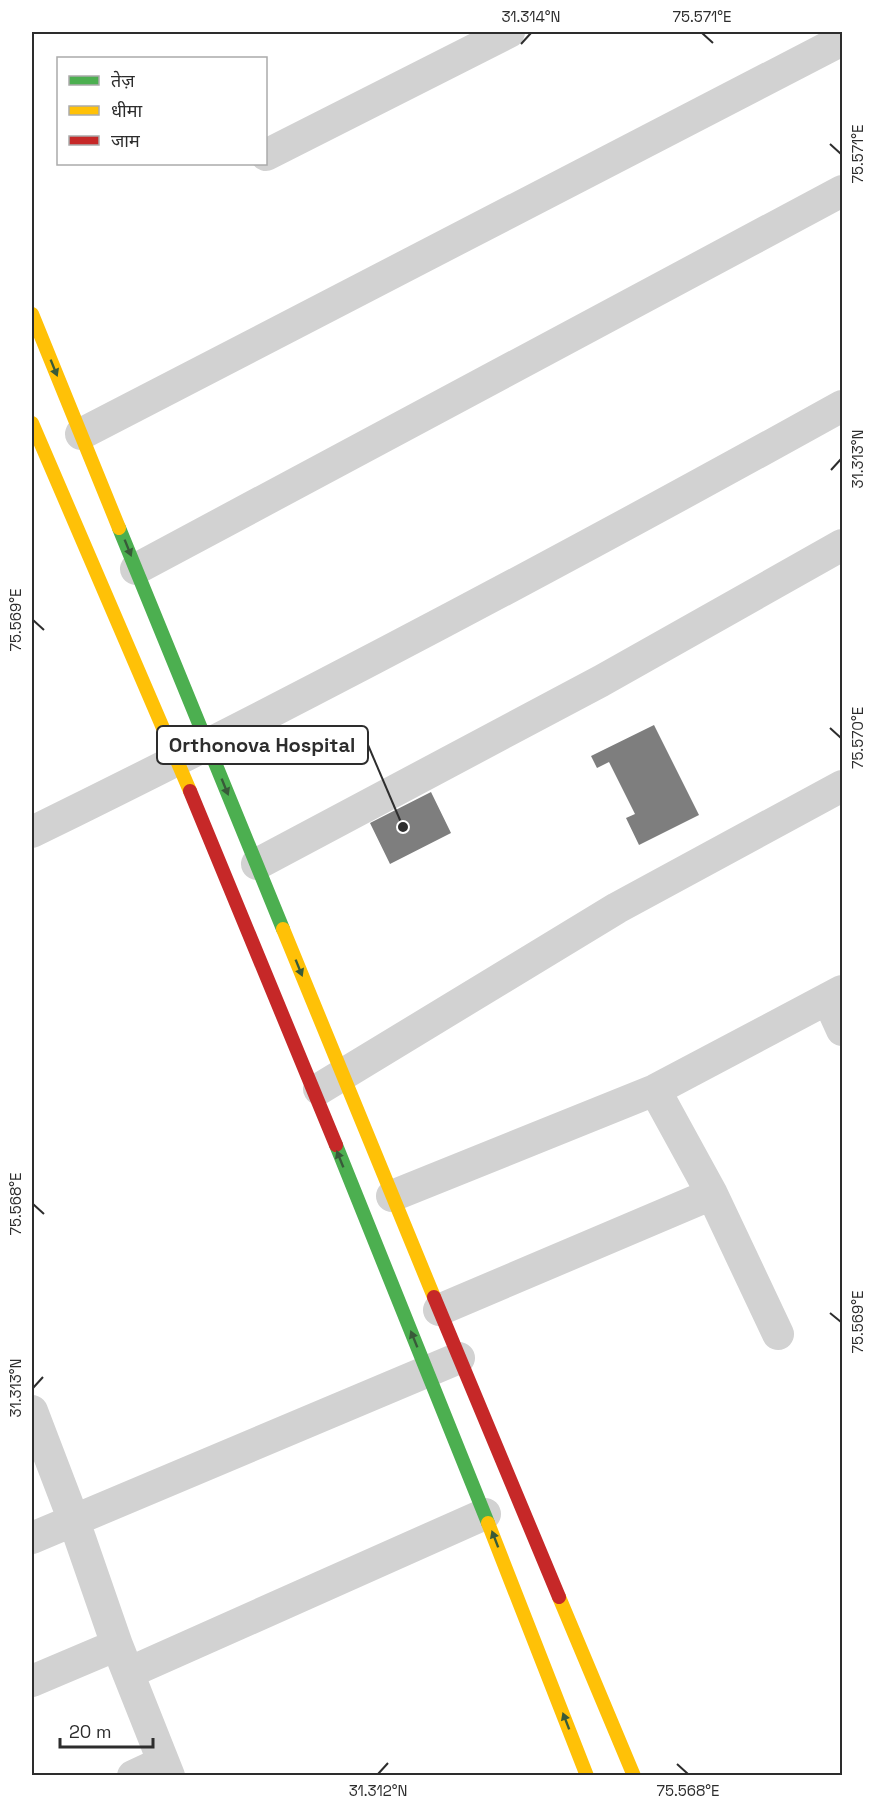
<svg xmlns="http://www.w3.org/2000/svg" width="874" height="1807" viewBox="0 0 874 1807" font-family="'Space Grotesk','Noto Sans Devanagari',sans-serif">
  <rect width="100%" height="100%" fill="#fff"/>
  <path fill="#7e7e7e" d="M654,725L699,815L639,845L626,818L635,814L609,762L597,768L591,756Z
    M431,792L451,833L390,864L370,823Z"/>
  <g fill="none" stroke-linecap="round" stroke-linejoin="round">
    <path stroke="#d2d2d2" stroke-width="32" d="M266,155L509,32
      M81,434L842,40
      M136,569L842,191
      M32,832C306,698 575,554 842,406
      M257,864L601,681L842,545
      M828,999L842,1030
      M319,1089L617,908L842,786
      M655,1090L712,1194L778,1334
      M392,1196L655,1090L842,991
      M439,1310L712,1194
      M32,1411L74,1521L117,1645L169,1776
      M32,1538L459,1358
      M128,1673L485,1514
      M32,1681L117,1645
      M133,1776L163,1762"/>
    <path stroke="#4caf50" stroke-width="14" d="M119,528L283,929
      M336,1145L488,1523"/>
    <path stroke="#ffc107" stroke-width="14" d="M32,314L119,528
      M32,423L190,791
      M283,929L434,1297
      M488,1523L587,1776
      M559,1597L634,1776"/>
    <path stroke="#c62828" stroke-width="14" d="M190,791L336,1145
      M434,1297L559,1597"/>
  </g>
  <defs><path id="oneway-solid" d="M-6-.8H1V-3.2L6.5 0L1 3.2V.8H-6Z" transform="scale(1.5)"/></defs>
  <g fill="#385a39">
    <use href="#oneway-solid" transform="translate(54 368) rotate(68)"/>
    <use href="#oneway-solid" transform="translate(128 548) rotate(68)"/>
    <use href="#oneway-solid" transform="translate(225 787) rotate(68)"/>
    <use href="#oneway-solid" transform="translate(299 968) rotate(68)"/>
    <use href="#oneway-solid" transform="translate(340 1159) rotate(-112)"/>
    <use href="#oneway-solid" transform="translate(414 1339) rotate(-112)"/>
    <use href="#oneway-solid" transform="translate(495 1539) rotate(-111)"/>
    <use href="#oneway-solid" transform="translate(566 1721) rotate(-111)"/>
  </g>
  <path fill="none" stroke="#2d2d2d" stroke-width="2" d="M702,33L713,43M521,44L531,33M830,144L841,154M831,470L841,459M33,620L44,630M830,728L841,738M33,1204L44,1214M830,1313L841,1322M33,1388L43,1377M677,1764L688,1774M378,1774L388,1763"/>
  <path fill="none" stroke="#2d2d2d" stroke-width="2" d="M403 827L368 745"/>
  <circle fill="#2d2d2d" stroke="#fff" stroke-width="2" cx="403" cy="827" r="6"/>
  <rect fill="#fff" stroke="#2d2d2d" stroke-width="2" x="157" y="726" width="211" height="38" rx="6"/>
  <g font-size="20" text-anchor="middle" font-weight="bold" fill="#2d2d2d">
    <text x="262" y="752">Orthonova Hospital</text>
  </g>
  <rect width="874" height="1807" fill="none" stroke="#ffffff" stroke-width="66"/>
  <rect x="57" y="57" width="210" height="108" fill="#ffffff" stroke="#ababab" stroke-width="1.5"/>
  <rect x="69" y="76" width="30" height="9" fill="#4caf50" stroke="#ababab" stroke-width="1.5"/>
  <text x="111" y="87" font-size="18" fill="#2d2d2d">तेज़</text>
  <rect x="69" y="106" width="30" height="9" fill="#ffc107" stroke="#ababab" stroke-width="1.5"/>
  <text x="111" y="117" font-size="18" fill="#2d2d2d">धीमा</text>
  <rect x="69" y="136" width="30" height="9" fill="#c62828" stroke="#ababab" stroke-width="1.5"/>
  <text x="111" y="147" font-size="18" fill="#2d2d2d">जाम</text>
  <path d="M60 1738v9h93v-9" fill="none" stroke="#2d2d2d" stroke-width="3"/>
  <text x="69" y="1738" font-size="18" fill="#2d2d2d" stroke="#ffffff" stroke-width="4.5" paint-order="stroke">20 m</text>
  <rect x="33" y="33" width="808" height="1741" fill="none" stroke="#2d2d2d" stroke-width="2"/>
  <g font-size="15" text-anchor="middle" fill="#2d2d2d">
    <text x="531" y="22">31.314°N</text>
    <text x="702" y="22">75.571°E</text>
    <text transform="translate(858 154) rotate(-90)" y="5">75.571°E</text>
    <text transform="translate(858 459) rotate(-90)" y="5">31.313°N</text>
    <text transform="translate(16 620) rotate(-90)" y="5">75.569°E</text>
    <text transform="translate(858 738) rotate(-90)" y="5">75.570°E</text>
    <text transform="translate(16 1204) rotate(-90)" y="5">75.568°E</text>
    <text transform="translate(858 1322) rotate(-90)" y="5">75.569°E</text>
    <text transform="translate(16 1388) rotate(-90)" y="5">31.313°N</text>
    <text x="378" y="1796">31.312°N</text>
    <text x="688" y="1796">75.568°E</text>
  </g>
</svg>
